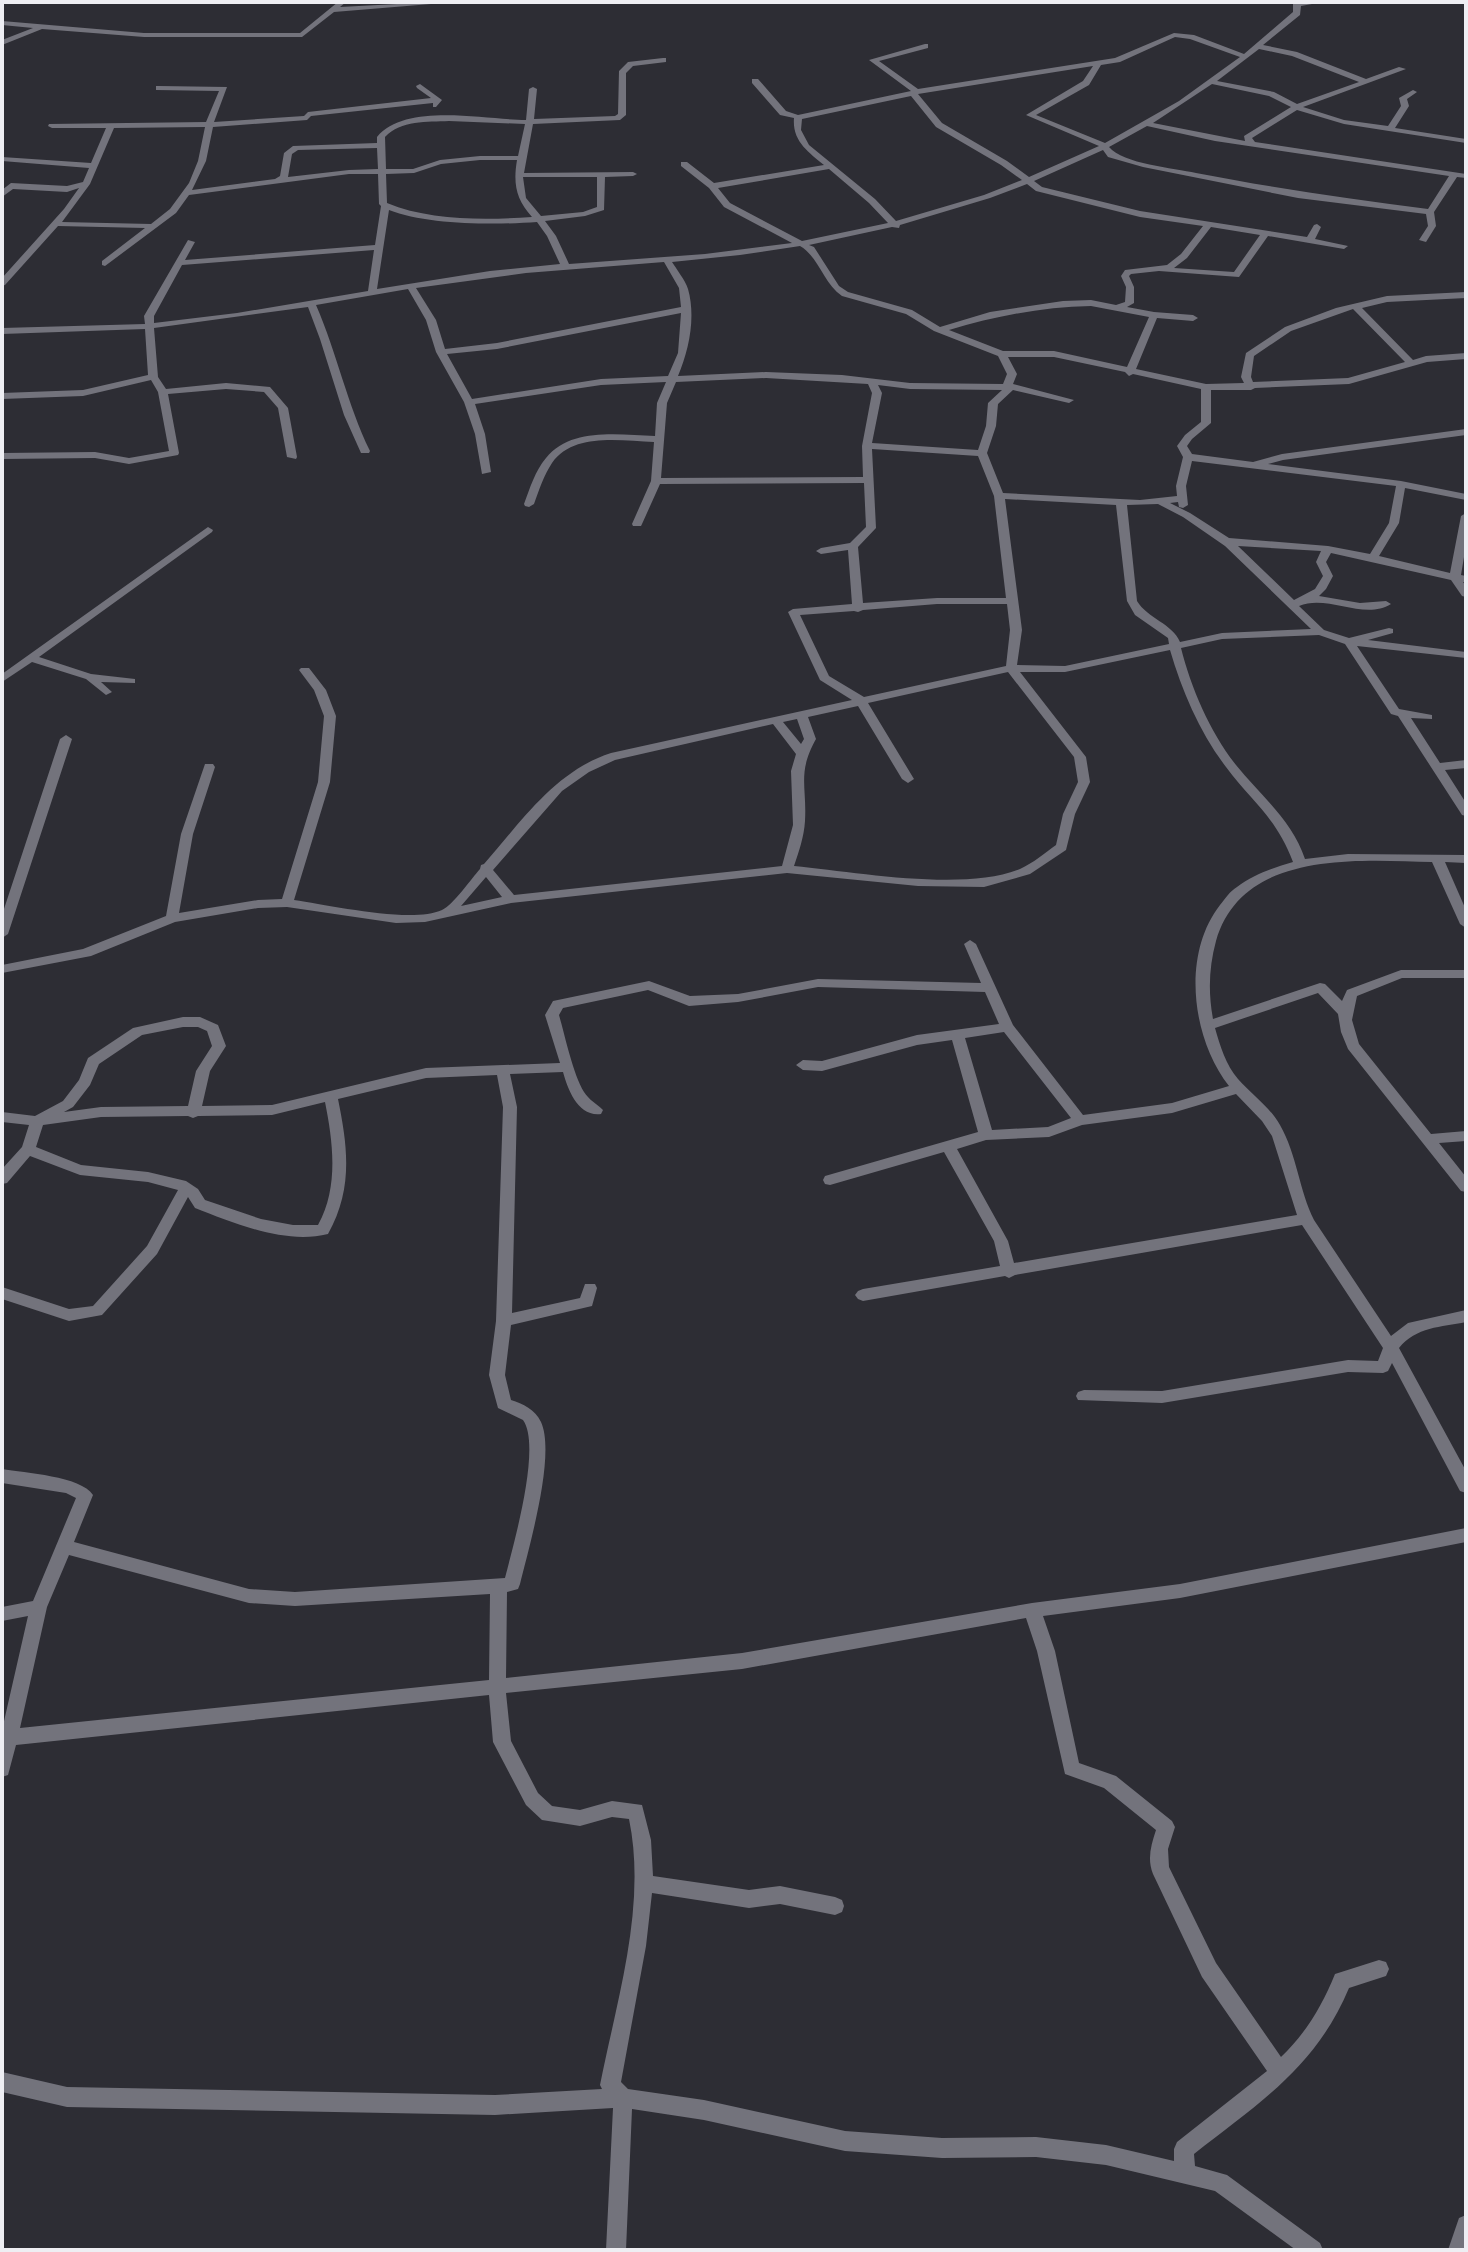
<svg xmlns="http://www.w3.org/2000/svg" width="1468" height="2252" viewBox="0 0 1468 2252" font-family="'IBM Plex Serif',serif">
  <rect width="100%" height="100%" fill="#2d2d34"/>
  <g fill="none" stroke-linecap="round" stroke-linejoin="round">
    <path fill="#73737c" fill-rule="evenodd" d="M338,2H346L340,7L435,2L431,4L334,12L302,37H144L42,29L2,45V40L33,28L2,25V21L144,33H300Z
      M1293,2H1323L1301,6L1300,15L1263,45L1297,52L1366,79L1399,67L1406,69L1303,107L1344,120L1388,126L1401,106L1399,98L1413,90L1417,92L1407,99L1409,106L1395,128L1466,139V143L1344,124L1297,110L1252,138L1255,142L1466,174V178L1457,177L1434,212L1436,226L1426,242L1419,240L1428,226L1426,214L1298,198L1143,167L1108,157L1103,150L1034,181L1042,187L1140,211L1307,237L1314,225L1317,224L1321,227L1315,239L1348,246L1344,249L1268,236L1239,277L1159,271L1131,274L1129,276L1134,287V303L1127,307L1154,312L1193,315L1198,318L1193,321L1157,318L1136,369L1206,384L1244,383L1241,377L1246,353L1285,327L1336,308L1387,296L1466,292V298L1387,302L1362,308L1413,360L1426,356L1466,353V359L1427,362L1349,384L1255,388L1251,390H1211V423L1192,439L1187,446L1192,454L1253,462L1282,454L1466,429V435L1283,460L1268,464L1401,481L1466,494V500L1405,488L1399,523L1379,556L1450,573L1461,516L1466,513V545L1461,575L1466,576V582H1463L1466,586V597L1462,596L1451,580L1331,553L1326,562L1333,576L1326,589L1319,596L1360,603L1386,601L1391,604C1364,621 1328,594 1299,606L1324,630L1349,638L1389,628L1393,629V633L1368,640L1466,652V658L1357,646L1399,709L1432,715V719L1411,718L1440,763L1466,760V768L1445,770L1466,803V816L1462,815L1398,716L1391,714L1345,644L1319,635L1222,639L1181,648C1191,688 1210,732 1236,765C1261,796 1292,820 1305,859L1348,854L1466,855V863L1445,862L1466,910V928L1460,924L1432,862C1357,860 1242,850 1216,941C1209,967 1208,992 1213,1019L1320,983L1325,984L1342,1001L1347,990L1401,970H1466V978H1402L1357,996L1352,1020L1359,1044L1431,1134L1466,1131V1141L1439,1143L1466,1177V1192L1461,1191L1348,1049L1341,1032L1338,1014L1318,993L1215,1028C1220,1046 1226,1065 1238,1079C1252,1095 1270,1107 1280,1125C1297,1155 1299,1190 1314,1220L1391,1336L1408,1323L1466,1310V1322C1441,1327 1416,1327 1399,1348L1466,1471V1493L1460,1491L1392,1363L1388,1371L1383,1373L1348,1372L1162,1403L1078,1400L1076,1396L1078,1392L1084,1390L1162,1391L1348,1360L1378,1361L1383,1348L1302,1225L1015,1275L1009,1278L1005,1276L863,1301L858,1299L855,1295L858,1291L863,1289L1000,1266L994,1241L944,1152L830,1185L825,1184L823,1180L825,1176L978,1132L952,1040L917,1045L822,1071L803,1070L796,1065L803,1060L822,1061L917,1035L999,1024L985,992L818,987L738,1002L689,1006L648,990L563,1008L559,1015C565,1036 573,1074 584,1092C589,1100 597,1104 603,1110L601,1114C578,1117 568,1090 563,1072L510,1074L517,1107L512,1313L580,1298L585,1284H595L597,1288L592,1306L511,1325L505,1375L511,1400C523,1404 535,1409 541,1422C556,1455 529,1547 520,1584L518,1589L507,1592L506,1678L742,1653L1032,1603L1180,1584L1466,1528V1542L1180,1598L1043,1616L1055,1651L1079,1763L1116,1776L1172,1821L1175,1827L1168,1849L1169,1867L1216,1963L1281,2057C1306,2033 1322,2006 1335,1974L1379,1960L1386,1962L1389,1969L1386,1976L1349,1988C1316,2067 1259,2103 1194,2154L1195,2166L1227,2175L1320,2243L1323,2250H1296L1215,2191L1106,2165L1036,2157L942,2158L845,2151L704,2120L632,2109L626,2250H606L613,2108L495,2115L67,2107L2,2092V2072L67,2087L495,2095L602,2089L600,2085C617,1999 647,1906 629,1819L612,1817L580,1826L542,1820L526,1805L493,1742L489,1695L16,1745L8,1775L2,1777V1730L28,1616L2,1621V1607L33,1601L76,1498L66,1493L2,1483V1469C25,1473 81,1476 93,1495L74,1542L249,1589L295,1592L505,1578C513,1546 542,1446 523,1420L498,1408L489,1375L496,1321L503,1107L497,1075L426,1078L338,1099C348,1148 353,1189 328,1234C285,1245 234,1223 195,1208L188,1197L157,1254L102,1315L69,1321L2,1299V1287L69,1309L93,1306L147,1246L178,1190L148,1182L80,1175L30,1156L7,1183L2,1184V1169L22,1147L29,1125L2,1122V1112L35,1116L63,1101L79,1080L88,1058L133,1028L183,1017H200L218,1025L226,1046L210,1071L202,1106L272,1105L426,1068L560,1063L545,1015L553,1001L649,981L690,996L738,994L818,979L981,983L964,944L970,940L976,944L1013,1025L1083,1115L1172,1103L1229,1086C1192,1039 1181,955 1220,905C1225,899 1230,891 1237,887C1254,874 1273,868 1293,862C1276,817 1253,803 1226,767C1200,733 1182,691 1170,650L1065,672H1020L1086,757L1090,782L1075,814L1066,850L1030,874L984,887L918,886L787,873L511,903L425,922L396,923L287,907L258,908L175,922L91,956L2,973V965L83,949L166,916L181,834L205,764H213L215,767L193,834L179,913L258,900L282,899L318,782L324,716L314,690L299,670L301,668H309L326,690L336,716L330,782L294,900C330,905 411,924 442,910C453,905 471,879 480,869L481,865L484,864C521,822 555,771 611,753L852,700L820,680L788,612L793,609L852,604L848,550L821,554L816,551L821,548L850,543L866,527L864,483L660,484L642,524L641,526H633L632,524L651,481L654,442C621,441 574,432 552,463C544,475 539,490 534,504L529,507L525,506L524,504C530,488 535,471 546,458C571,427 619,435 655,436L657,403L666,382L601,385L475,404L485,434L491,472L482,474L475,434L464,402L436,352L426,320L408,289L316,305C337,353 347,404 370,451L369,453H361L344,415L320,339L308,307L154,328L158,377L166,389L226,383L270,387L288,408L297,457L296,459L287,457L278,408L264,392L226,389L168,394L179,453L178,455L129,464L95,458L2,459V453L95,452L129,458L169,451L158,392L151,380L83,396L2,399V393L83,390L148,375L145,329L2,334V328L145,324L144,316L188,240L195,242L185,260L375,245L381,206L379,204L378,174H349L189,195L176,213L105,266L102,265V261L145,228L58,226L5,285L2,286V278L64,209L79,188L67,192L13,189L2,197V190L11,183L67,186L83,182L89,168L2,161V157L91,163L106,128H52L48,126L49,124L206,122L219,91L156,90V86H159L227,87L214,122L304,116L308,112L431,98L417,88L416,86L420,84L442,100L436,107H433V103L311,116L307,120L213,127L206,161L192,190L275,179L280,176L284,153L293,146L377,143V137C406,102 485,120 526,120L529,89L533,87L537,89L534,119L615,116L618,114L619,71L628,62L663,58H666V62L633,66L626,73V115L620,120L533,124L524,173L633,172L637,174L633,176L605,177L604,210L585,216L545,221L556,236L569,264L705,254L792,243L724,207L709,188L681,166V162H687L714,183L824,165C808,152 792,141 794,118L780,115L752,83V79H758L786,111L798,115L911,91L869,60L925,44H928V48L879,61L918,89L1115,58L1174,33L1194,35L1244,54L1293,12ZM1175,37L1190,39L1240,57L1179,101L1105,143L1036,115L1089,85L1101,65L1120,62ZM1259,49L1292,56L1359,82L1297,104L1274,92L1217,81ZM1093,66L1083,81L1026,115L1099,146L1029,177L1007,161L942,123L918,94ZM1212,84L1269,96L1291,107L1244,136L1245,141L1153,123ZM911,96L936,127L1001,165L1022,180L984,195L896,221L875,199L809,145L801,130L802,119ZM449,121L525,124L518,156H480L440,160L413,169H386L385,137C401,120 427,122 449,121ZM1147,126L1215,141L1449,176L1428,209C1349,199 1274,188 1196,173C1174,168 1123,164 1109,147ZM205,127L198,161L189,183L170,209L151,224L62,222L90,184L114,128ZM377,148L378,169L349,170L288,177L292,154L298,150ZM480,160H517C513,184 516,199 532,217C486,220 430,221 387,203L386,174L414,173L441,164ZM829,169L869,203L888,223L802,241L730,203L718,188ZM523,177H597V207L583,212L541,216L526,198ZM1027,184L1036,191L1140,217L1203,226L1181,254L1167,265L1125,270L1121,276L1126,287L1125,302L1116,305L1091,300L1063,301L990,312L940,327L912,310L848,292L839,286L814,247L809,245L892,227L899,228L900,225L990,198ZM389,210C426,225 496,225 537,222L547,236L560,264L490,271L377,289ZM1211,227L1260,235L1234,272L1174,268L1187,258ZM800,246C819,257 823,283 842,296L906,314L934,331L998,356L1007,374L1003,384L910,383L842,375L766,372L678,376C689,350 696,317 688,289C685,280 677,270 672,262L740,255ZM374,250L368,291L237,313L154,323V316L182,265ZM664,262L679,288L681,307L497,343L445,349L436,320L416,288L526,273ZM1091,306L1149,317L1127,367L1054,351H1003L949,330C995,316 1042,307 1091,306ZM1353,309L1405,362L1348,378L1253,382L1251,377L1254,356L1291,331ZM681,313L678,353L668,376L601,379L472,399L447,354L497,349ZM1008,357H1054L1125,372L1129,376L1133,374L1201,389V422L1185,435L1177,446L1183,457L1176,486L1177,496L1140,500L1003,493L987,453L996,426L998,404L1013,390L1069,403L1074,400L1013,384L1017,374ZM766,378L868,384L872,393L862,446L863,477L661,478L667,403L676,382ZM878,385L910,389L1002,390L988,403L986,426L978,450L872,443L882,393ZM872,449L978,456L994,496L1006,598H937L863,603L858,547L876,528ZM1192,461L1396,486L1389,523L1370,554L1328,546L1229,538L1190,513L1170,503L1178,502L1179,507L1183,508L1188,505L1186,486ZM1005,499L1116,505L1127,601L1135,615L1168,638L1169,644L1065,666L1017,665L1022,630ZM1158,504L1183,517L1225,546L1311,629L1222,633L1180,642C1173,624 1147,618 1137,601L1127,505ZM1238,546L1321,551L1316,562L1323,576L1315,589L1294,600ZM937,604H1007L1010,630L1006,666L864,697L829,676L800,615L854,611L858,612L863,610ZM1008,672L1074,757L1078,782L1063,814L1056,845C1045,853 1033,863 1020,869C964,892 856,872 794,866C799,851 804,837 805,821C807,786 797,773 816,739L808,717L858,706L902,779L908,783L914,779L868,703ZM797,719L804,739L801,744L783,722ZM773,724L796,754L791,771L793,825L782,866L514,895L493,870L562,791L589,772L615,760ZM486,877L502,897L461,906ZM183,1027H198L207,1031L212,1046L196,1071L188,1106L101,1107L64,1112L73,1107L90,1085L99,1064L142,1035ZM1004,1032L1071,1118L1048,1127L992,1130L965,1038ZM1236,1094L1262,1121L1272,1136L1297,1215L1014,1263L1008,1241L957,1149L986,1140L1049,1137L1082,1125L1172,1113ZM325,1102C333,1142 339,1187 318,1225H293L261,1219L205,1200L198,1189L186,1181L148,1172L81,1165L36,1147L43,1125L101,1117L188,1116L193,1118L198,1116L272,1115ZM69,1555L249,1603L295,1606L490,1594L489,1680L20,1728L47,1607ZM1026,1618L1037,1651L1065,1774L1104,1788L1156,1830C1151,1845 1147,1859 1153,1874L1202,1977L1267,2071L1177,2142L1174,2149V2161L1106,2145L1036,2137L942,2138L845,2131L704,2100L628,2089L621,2082L646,1946L652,1893L749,1908L780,1904L835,1915L842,1912L844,1906L842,1900L835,1897L780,1886L749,1890L653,1876L651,1840L642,1805L612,1801L580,1810L552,1806L538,1793L511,1741L506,1693L742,1669Z
      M208,527L213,530L212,532L39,657L91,674L135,679V683L101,682L112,692L106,695L86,679L32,662L2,682V674Z
      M66,735L72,739L8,934L2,938V915L60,739Z
      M1466,2215V2250H1448L1459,2218Z"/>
  </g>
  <rect width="1468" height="2252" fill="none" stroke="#eeeef3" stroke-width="8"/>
</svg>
